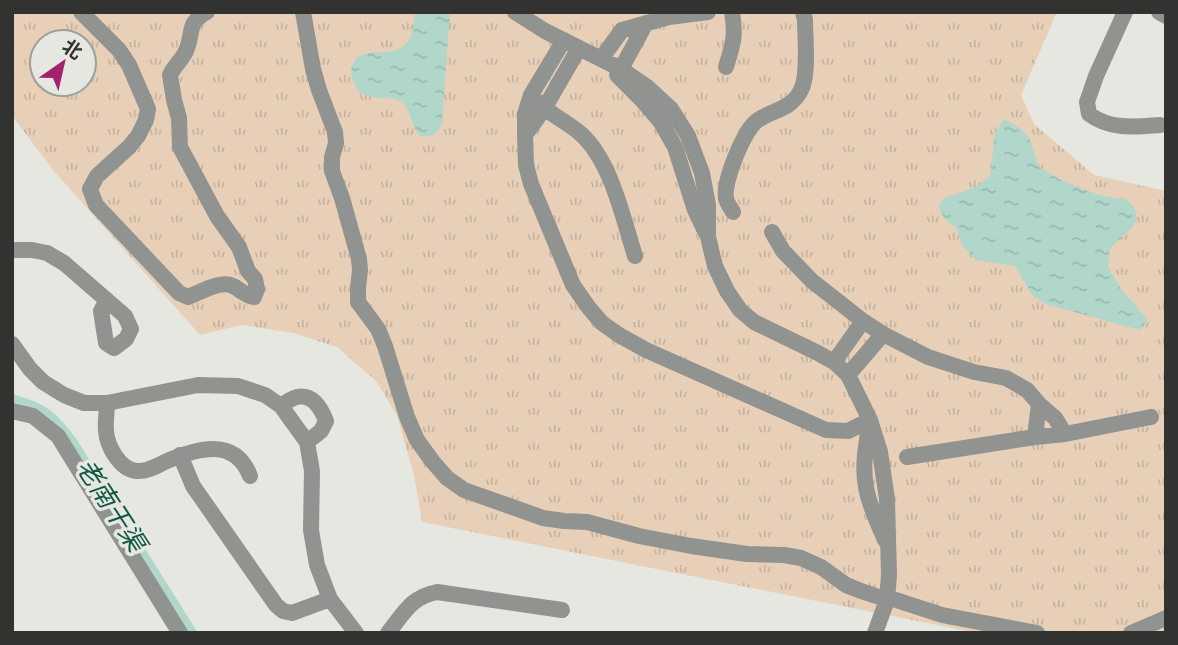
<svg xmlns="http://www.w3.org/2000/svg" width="1178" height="645" viewBox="0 0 1178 645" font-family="Lato,'Noto Sans SC',sans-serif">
  <defs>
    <pattern id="grass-tufts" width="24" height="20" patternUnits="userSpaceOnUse" patternTransform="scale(1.75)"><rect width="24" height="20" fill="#e8d0b8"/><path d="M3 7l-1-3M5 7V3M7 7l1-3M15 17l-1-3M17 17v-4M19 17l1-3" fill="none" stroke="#c7b39f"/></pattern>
    <pattern id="water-ripples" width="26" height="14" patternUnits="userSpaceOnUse" patternTransform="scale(1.75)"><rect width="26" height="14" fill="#b1d7ca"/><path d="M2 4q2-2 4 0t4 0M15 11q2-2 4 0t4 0" fill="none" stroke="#99b9ae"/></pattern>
  </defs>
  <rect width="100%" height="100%" fill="#e5e7e0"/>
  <path fill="url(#grass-tufts)" fill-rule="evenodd" d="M12,12H1057L1021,95L1034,124L1094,175L1166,191V633H977L422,522L414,475L397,416L377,382L337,347L293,333L241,325L200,335L54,171L12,116ZM42,42H84V84H42Z"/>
  <path fill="url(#water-ripples)" d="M415,12H450L442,124C436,135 433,138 420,136C413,128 412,120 408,110C402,96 389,99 377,98C371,97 365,95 360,93C354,84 348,74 353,63C361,46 388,57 402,47C414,39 414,25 415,12Z
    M1004,119C1031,133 1030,138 1039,167L1061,180L1083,189L1099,195L1127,200L1134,207L1137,220L1128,232L1110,248L1108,267L1122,290L1148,320L1140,330L1045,304L1032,295L1015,266L976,260L962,245L957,229L945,219L938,207L944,198L976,187L990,176L995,133Z"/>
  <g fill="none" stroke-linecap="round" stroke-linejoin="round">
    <path stroke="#b1d7ca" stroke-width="10" d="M12,399C44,408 54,416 73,443L192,633"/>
    <path stroke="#909390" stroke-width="16" d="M81,12L119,50L129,65L148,109L146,120L138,136L129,147L97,176L90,189L96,205L179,293L188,297C201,292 220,280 233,286C241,290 245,296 254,297L257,289L255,279L248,271L239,247L217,216L180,147L179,118L174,100L170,75C174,66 182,60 186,51C194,33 186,23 207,12
      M303,12L313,69L319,90L335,132L336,143L332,157V171L342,198L359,259L360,270L358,288V302L378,329L385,346L407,417L417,440L433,462L447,478L464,490L543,518L564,521L587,522L639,536L691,546L747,554L784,555L801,558L821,567L846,585L861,591L876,596
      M515,12L545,31L621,69L646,86L671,109L688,136L702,173L708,205V237L715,266L727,291L740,310L754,322L818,353L834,362L848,375L870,420L880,452L887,499L889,575L887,600L875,633
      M1125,12L1096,76L1087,102L1089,114C1110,130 1135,127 1160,125
      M1159,12L1166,16
      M564,40L531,95L525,114V135L544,109L579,48
      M601,59L622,30L669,17L708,12
      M726,67C733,44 736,36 732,12
      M621,69L646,23
      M617,75L641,99L660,121L675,147L695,210L706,233
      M538,102C550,115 568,122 581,134C611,161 623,218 635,256
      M525,135L526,165L531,184L573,285L589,308L602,323L619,335L646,350L826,430L848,431L870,420
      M733,212C731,208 726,202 726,198C723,182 744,129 758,120C774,109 791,110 801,90C809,75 805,37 805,20L803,12
      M772,232L783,251L812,281L863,321L883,334L928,357L974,372L1006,378L1027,390L1039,404
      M12,250H32L47,253L64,263L125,316L131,329L126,339L114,348L106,343L101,311L107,300
      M12,344L30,369L43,382L64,395L84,403H107L198,385L238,386L265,395L281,406L307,442L312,471L311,530L317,565L330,599L356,633
      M834,362L863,321
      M848,375L883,334
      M107,403C107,412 105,422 106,431C107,446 120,470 137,471C147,472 158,465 167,461C198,448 235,437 250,476
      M281,406C285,403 292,398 297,397C313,394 321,408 326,421L321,431L307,442
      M12,411L33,416L58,436L180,633
      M869,426C866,446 862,467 866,487C869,506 878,523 885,540
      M1035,437L1039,404L1055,418L1065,434
      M180,455L193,486L276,605L283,611L292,613L330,599
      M907,457L1035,437L1065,434L1151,417
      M896,600L942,615L1037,633
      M388,633C404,613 411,597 437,592L562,610
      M1131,633L1166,618"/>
  </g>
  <g text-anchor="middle" stroke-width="7" stroke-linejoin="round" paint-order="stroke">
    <g font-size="26" font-style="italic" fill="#115947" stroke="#e5e7e0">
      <text transform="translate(111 505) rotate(57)" y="9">老南干渠</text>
    </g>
  </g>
  <rect width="1178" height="645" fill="none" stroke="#323331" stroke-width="28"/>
  <g transform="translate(63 63) rotate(34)"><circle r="33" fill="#e5e7e0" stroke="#9d9f9a" stroke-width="2"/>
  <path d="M0-5L12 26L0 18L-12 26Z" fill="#a42170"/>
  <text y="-10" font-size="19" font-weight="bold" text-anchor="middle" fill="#323331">北</text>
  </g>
</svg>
